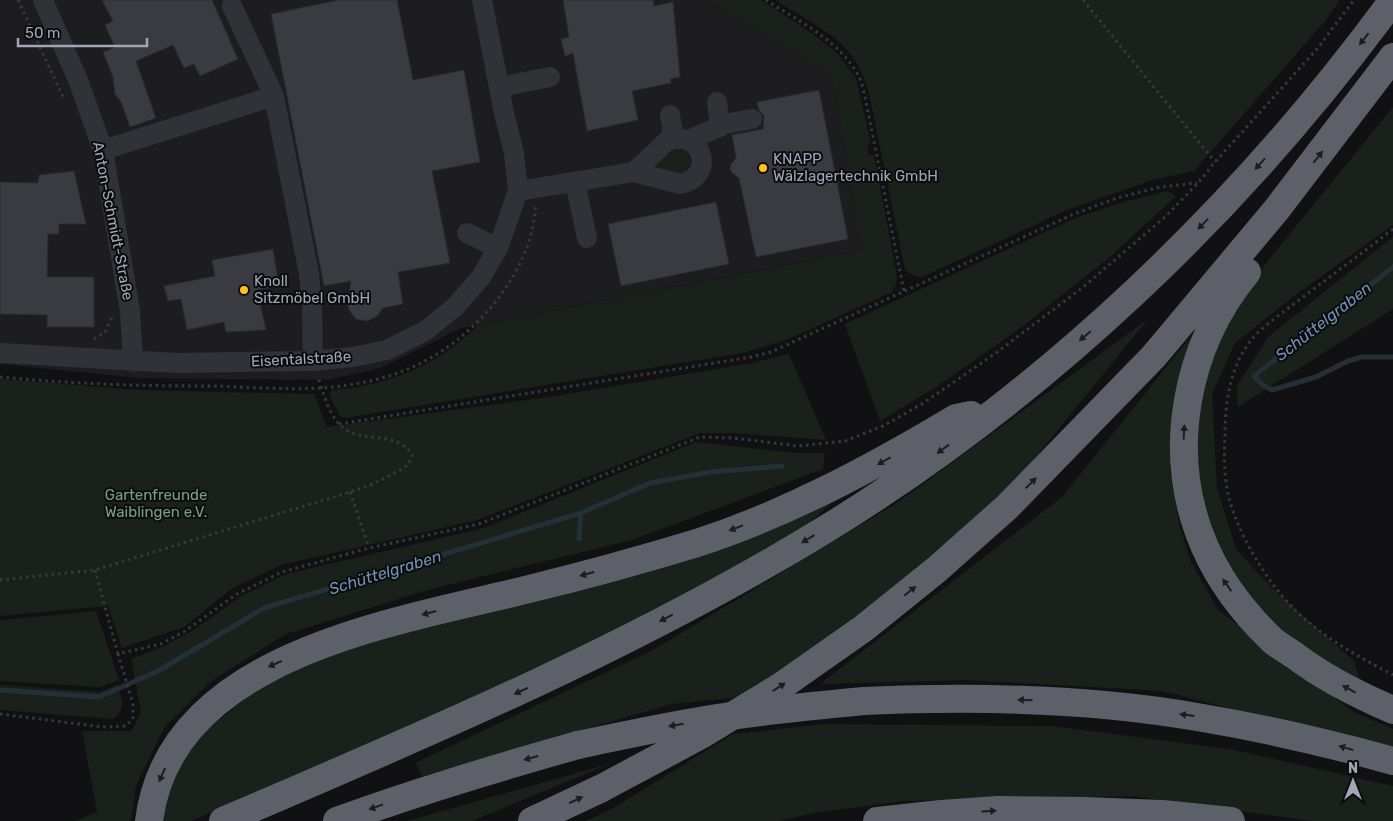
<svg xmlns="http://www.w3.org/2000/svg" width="1393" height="821" viewBox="0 0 1393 821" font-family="Rubik,sans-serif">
  <rect width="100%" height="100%" fill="#111113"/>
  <path fill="#1d1d20" d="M0,0H705L832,75L864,250L461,328L381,368L327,380L138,378L0,364Z"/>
  <path fill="#19211a" d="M705,0H762L813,34L828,46L839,55L856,78L871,143L867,144L869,155H874L897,276L896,285L892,292L784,341L742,353L345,418L340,416L329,394L332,390C387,386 439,365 478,325L863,250L832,75Z
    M775,0H1340L1326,20L1194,171L1152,180L1067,210L922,277L913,275L905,270L869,93C864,78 859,64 848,51C833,32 796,14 775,0Z
    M1393,107V225L1294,296L1235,343L1212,394L1217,488L1236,549L1272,588L1354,661L1362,686L1280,635L1221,561L1197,485L1199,396L1223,327L1267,262Z
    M676,150C688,150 694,161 686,171L679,174L657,168L658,162Z
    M1168,191L1176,196L1111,256L1027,323L941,384L880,421L845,324L1078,217L1123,202Z
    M1393,237V309L1238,407L1237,386L1269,336Z
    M1148,319L1014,484L866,611L742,697L672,704L422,776L415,763L653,650L897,503Z
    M1200,325L1172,412L1170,473L1180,527L1191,562L1218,610L1354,712L1393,729V750L1162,691L969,680L820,684L1062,497Z
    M789,354L826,440L733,433H700L477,520L281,565L231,589L184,627L122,648L108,606L0,616V379L139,390L314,394L327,427L549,397L752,363Z
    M696,442L795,453H825L823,469L632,540L431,589L286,634L210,682L164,728L136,786L131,821H75L97,812L82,731H132L141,711L131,659L160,648L192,631L240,597L286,574L484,528Z
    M845,490L811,522L785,539L625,627L443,712L191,821H158L184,748L279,672Z
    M96,611L119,680L100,687L0,681V620Z
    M0,685L100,692L117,685C123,701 126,706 114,719L0,710Z
    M825,724L1051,726L1230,749L1393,786V821H1312L1133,796L904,801L814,813L779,821H585L610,810L733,734Z
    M612,763L472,821H407Z"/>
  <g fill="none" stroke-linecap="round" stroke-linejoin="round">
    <path stroke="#262f37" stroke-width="5" d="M1393,267L1254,376L1263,385L1272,390L1316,377L1348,361L1362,357H1393
      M579,539L581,513
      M0,690L99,697L158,671L264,608L581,513L650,483L711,472L782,466"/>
  </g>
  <path fill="#3a3b41" stroke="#2b2b2f" d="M102,0H212L238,59L200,76L194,64L184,68L173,45L136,61L156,118L130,127L121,102L115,94L113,77L103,52L115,47L105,25L113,21Z
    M339,0H397L413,80L464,70L480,162L432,171L450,263L398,272L403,304L383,308L377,316L367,321L356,319L349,310L348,305L351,281L324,286L271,14Z
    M563,0H653L654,6L673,2L680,77L670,79L671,83L632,91L638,120L587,131L573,53L565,56L561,39L569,37Z
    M819,90L848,239L756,257L739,178L733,174L730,169L731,164L736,158L732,135L763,129L764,116L759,110L757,102Z
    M74,171L86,224H59V234H48L47,277H94V327H47V315L0,314V182L38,183L39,175Z
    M716,202L729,264L621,286L608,224Z
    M273,249L279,286L257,290L266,330L226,332L224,322L187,330L181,299L168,301L164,286L215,276L212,260Z"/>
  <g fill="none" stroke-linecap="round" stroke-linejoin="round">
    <path stroke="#37393f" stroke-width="3" stroke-dasharray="2.5 4" stroke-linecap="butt" d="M18,0L64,99
      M766,0C798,21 839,40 858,75C862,81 863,90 865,97L904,291
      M1083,0L1215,162
      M1393,229C1362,253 1331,276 1299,300C1285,311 1258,329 1248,344C1230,370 1225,403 1225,434C1224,454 1224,474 1228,494C1238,537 1273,593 1307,621C1333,643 1363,659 1393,675
      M94,339L105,332L112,318
      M0,377C71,384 141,386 212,386C248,387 285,390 322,388C348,386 378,381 403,371C461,349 514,294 531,235C533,225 535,215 536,205
      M339,424L751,357L771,352L1074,214L1117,198L1160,187L1197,183
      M350,492L369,548
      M95,570L118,654
      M0,580L95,570L350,492L373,484L400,470L408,465L412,455C398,429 357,445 339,424C328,412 323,392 318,377
      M0,714L103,727L125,726L133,719V704L118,654L161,644L185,631L237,594L282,572L369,548L479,524L700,437L734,438L798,446L845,441L883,426L922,404L996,353L1082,288L1165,217L1198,183L1215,162L1317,49L1354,0"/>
    <path stroke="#313238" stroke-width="20" d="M43,0L78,80L103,150L130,311L133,362
      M232,6L274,96L309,274L312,306L313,361
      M499,87L550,77
      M717,102L720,127
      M670,115L674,139
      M689,140L725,124L752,119
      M103,150L274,96
      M575,182L587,238
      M518,191L634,172L680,184C717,177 703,128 667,141L634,172
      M467,233L498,248
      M0,353L177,363L313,361L353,357L387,350L425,331L455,307L481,277L498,248L518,191L514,153L504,113L482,0"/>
    <path stroke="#5d5f69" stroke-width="28" d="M1247,272C1185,347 1165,454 1204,545C1219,580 1245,614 1272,640C1279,646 1287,650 1294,655C1324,678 1358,695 1393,710
      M864,701C974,696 1087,698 1197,717C1263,728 1328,743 1393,761
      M149,821C170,655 393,623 525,590C583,576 641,560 697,543C789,513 874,467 956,418L971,415
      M223,821C429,733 635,646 826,529C1046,394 1241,208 1393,0
      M337,821C416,792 496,768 578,745
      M532,821L602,788L701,735L780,687L864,628L936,570L1007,507L1154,356L1277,209L1393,57
      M877,821L941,814L997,810L1085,811L1162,814L1231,821"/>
    <path stroke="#5d5f69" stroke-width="28" d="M578,745C620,736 662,727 705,720C757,711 810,706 864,701"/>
  </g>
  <defs><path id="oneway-solid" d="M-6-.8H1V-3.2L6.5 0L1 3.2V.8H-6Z" transform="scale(1.25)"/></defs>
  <g fill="#1c1d20">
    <use href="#oneway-solid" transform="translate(1364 39) rotate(128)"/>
    <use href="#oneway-solid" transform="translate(1318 157) rotate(-52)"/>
    <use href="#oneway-solid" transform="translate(1260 164) rotate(132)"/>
    <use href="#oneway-solid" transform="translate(1203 224) rotate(134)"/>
    <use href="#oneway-solid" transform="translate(1085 336) rotate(140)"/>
    <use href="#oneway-solid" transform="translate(1184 432) rotate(-87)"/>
    <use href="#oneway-solid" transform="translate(943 449) rotate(144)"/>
    <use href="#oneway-solid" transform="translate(884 461) rotate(151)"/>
    <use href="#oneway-solid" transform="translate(1031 483) rotate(-45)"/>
    <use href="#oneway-solid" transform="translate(736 528) rotate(159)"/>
    <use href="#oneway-solid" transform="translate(808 539) rotate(149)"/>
    <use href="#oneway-solid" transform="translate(587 574) rotate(165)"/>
    <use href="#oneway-solid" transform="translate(1227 585) rotate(-125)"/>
    <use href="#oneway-solid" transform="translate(910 591) rotate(-39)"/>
    <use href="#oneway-solid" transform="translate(429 613) rotate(165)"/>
    <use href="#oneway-solid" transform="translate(666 618) rotate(153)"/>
    <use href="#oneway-solid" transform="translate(275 664) rotate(156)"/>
    <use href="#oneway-solid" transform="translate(779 687) rotate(-33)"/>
    <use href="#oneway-solid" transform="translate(1349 689) rotate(-152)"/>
    <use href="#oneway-solid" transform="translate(521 691) rotate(155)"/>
    <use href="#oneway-solid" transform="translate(1025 700) rotate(-178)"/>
    <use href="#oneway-solid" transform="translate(1187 715) rotate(-173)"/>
    <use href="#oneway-solid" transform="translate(676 725) rotate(170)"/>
    <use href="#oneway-solid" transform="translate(1346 748) rotate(-164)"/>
    <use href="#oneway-solid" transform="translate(531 758) rotate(165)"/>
    <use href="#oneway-solid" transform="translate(162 775) rotate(114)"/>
    <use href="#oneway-solid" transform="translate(576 800) rotate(-25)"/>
    <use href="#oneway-solid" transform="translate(376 807) rotate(160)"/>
    <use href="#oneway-solid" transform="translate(989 811) rotate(-4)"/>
  </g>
  <g fill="#ffc21c" stroke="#0c0c0e" stroke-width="2">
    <circle cx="763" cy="168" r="5"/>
    <circle cx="244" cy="290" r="5"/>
  </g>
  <g text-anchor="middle" stroke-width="4" stroke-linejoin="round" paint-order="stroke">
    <g font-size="15" fill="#a1a5b5" stroke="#0c0c0e" text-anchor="start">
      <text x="773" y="164">KNAPP<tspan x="773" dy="17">Wälzlagertechnik GmbH</tspan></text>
      <text x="254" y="286">Knoll<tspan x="254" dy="17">Sitzmöbel GmbH</tspan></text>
    </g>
    <g font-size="15" fill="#a1a5b5" stroke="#0c0c0e">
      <text transform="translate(113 221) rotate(79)" y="5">Anton-Schmidt-Straße</text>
      <text transform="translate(301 359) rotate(-3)" y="5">Eisentalstraße</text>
    </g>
    <g font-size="15" fill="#75a27b" stroke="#0c0c0e">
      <text x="156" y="500">Gartenfreunde<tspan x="156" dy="17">Waiblingen e.V.</tspan></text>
    </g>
    <g font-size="16" font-style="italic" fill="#7391b4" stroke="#0c0c0e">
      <text transform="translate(1323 321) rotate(-38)" y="6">Schüttelgraben</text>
      <text transform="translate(385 572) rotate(-17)" y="6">Schüttelgraben</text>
    </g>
  </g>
  <g transform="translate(1353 781)" stroke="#0c0c0e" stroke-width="4" paint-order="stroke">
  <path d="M0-4L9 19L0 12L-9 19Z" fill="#a1a5b5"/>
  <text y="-8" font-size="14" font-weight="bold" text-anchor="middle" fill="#a1a5b5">N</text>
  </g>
  <path d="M18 38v8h129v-8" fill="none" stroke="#a1a5b5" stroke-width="2.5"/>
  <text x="25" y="38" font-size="15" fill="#a1a5b5" stroke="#0c0c0e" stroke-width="4" paint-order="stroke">50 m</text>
</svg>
